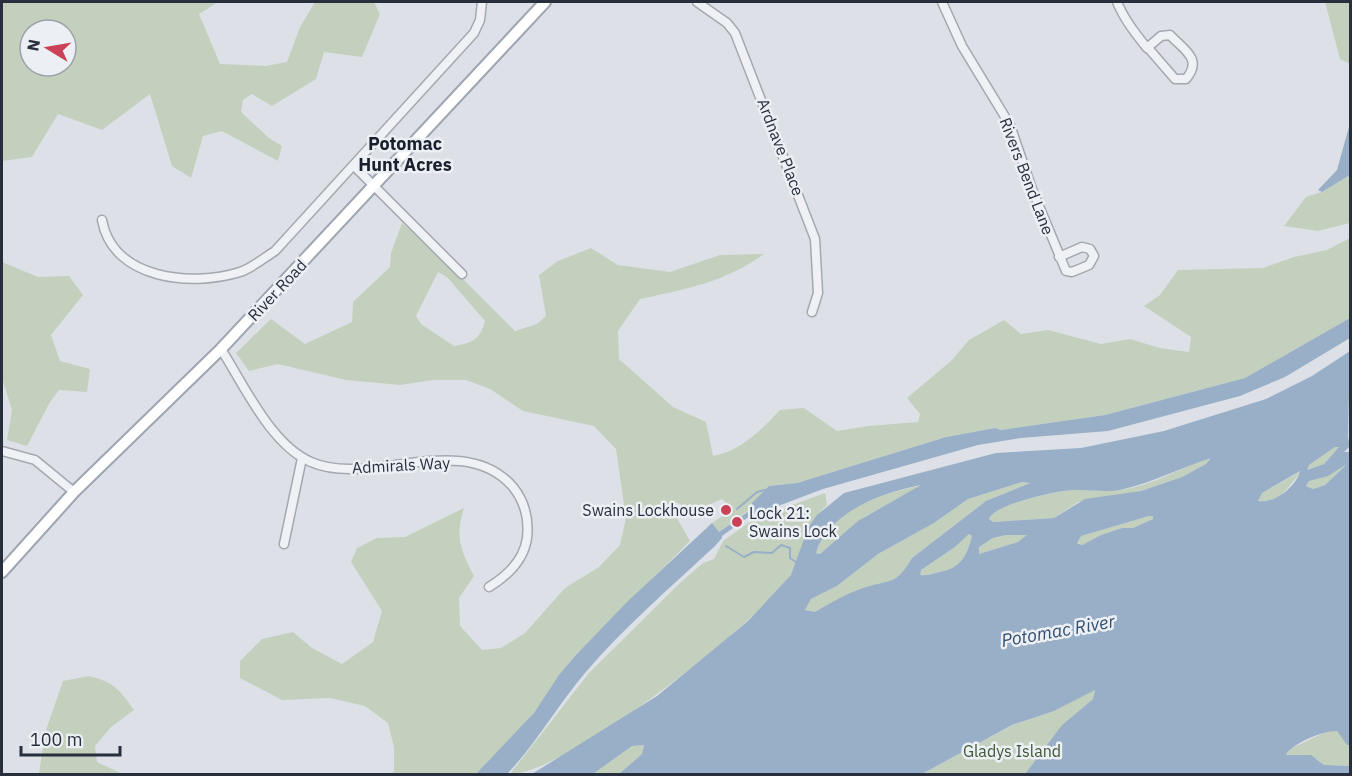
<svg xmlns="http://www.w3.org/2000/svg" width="1352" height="776" viewBox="0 0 1352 776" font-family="'IBM Plex Sans',sans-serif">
  <rect width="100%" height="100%" fill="#dde1e7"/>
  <path fill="#c3d0be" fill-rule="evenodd" d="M2,2H218L199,14L220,64L266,66L287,62L300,27L315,2H374L380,14L362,57L324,52L316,79L272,106L252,94L243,100L241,112L269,138L282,146L278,161L222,131L203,136L191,178L172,166L150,94L102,130L58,114L32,157L2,161ZM30,30H66V66H30Z
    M1325,2H1350V64L1340,59Z
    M1350,175V223L1318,231L1284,226L1306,197L1322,192Z
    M402,223L440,256L515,331L537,324L546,316L539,275L558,261L591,248L618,265L670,272L720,255L764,254C725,282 687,289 640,299L618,331L619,359L673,407L706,422L713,456C741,451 761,430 780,410L804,408L837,431L868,426L918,422L920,414L907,398L951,361L969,340L1004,320L1021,334L1048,330L1101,344L1130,339L1160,348L1189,352L1191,337L1144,306L1160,295L1178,270L1263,268L1294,257L1327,250L1350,238V318L1245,378L1105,415L1001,430L995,428L946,437L797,483L769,486L752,508L719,532L712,523L733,509L722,499L695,511L675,502L670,506L690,541L575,656C559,674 548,694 534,713C517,734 496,757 476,774H391L394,771V747L388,723L365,706L330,698L282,700L240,678V661L262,639L293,632L312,648L342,664L373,642L382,611L351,562L357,548L377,538L405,537L464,508C455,537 460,549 474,576L459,598L460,626L482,650L501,648L525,633L565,588L599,567L620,545L626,518L616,449L594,426L523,411L490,389L466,380H433L400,385L346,380L278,364L249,371L236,353L271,319L305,344L352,322L353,302L390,267L391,253ZM438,272L447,277L485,321C480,340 472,343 454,346L421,324L416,316Z
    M2,262L38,277L69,276L83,295L51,335L60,361L90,369L87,392L59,390L50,402L27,446L7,440L12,410L2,378Z
    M1335,447H1339L1324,464L1307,470L1309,465Z
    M1212,457L1206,464L1182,477L1141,491L1078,502L1054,518L993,522L989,519C994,505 1049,493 1065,491C1083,488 1102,493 1120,490C1152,486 1182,467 1212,457Z
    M1348,463L1325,485L1313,489L1306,486L1309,481Z
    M1301,471C1291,484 1279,505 1258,501L1262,493Z
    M1022,482L1030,483L986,501L912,558C896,585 892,579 866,587C849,592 830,603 815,612L805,610L811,599L837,586L878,554L934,523L968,499Z
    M923,485L866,516L820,554L816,553C829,510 883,493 923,485Z
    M825,493L827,505C806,524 806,554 790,577C754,625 567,774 510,774L589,673L680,583L703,563L714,559L723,541L754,519Z
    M1149,516H1153V519L1133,528H1122L1101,535L1082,545L1077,542L1081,536Z
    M969,534L972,536C967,556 960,569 939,572C932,574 926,576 919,575L921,570L955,547Z
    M1006,535H1028L1018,542L979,554V547L993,538Z
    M89,676C114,682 120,690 134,710L111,727L95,746L97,762L123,774H39L45,733L63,681Z
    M1095,689L1093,699L1062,725L1025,774H922L1013,725L1054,711Z
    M1330,730L1337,731L1350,745V741V766L1324,765L1317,759L1286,755L1292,748Z
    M644,745L642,754L619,774H593L632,746Z"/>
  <path fill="#98afc7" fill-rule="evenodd" d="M1350,123V175L1322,192L1318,190L1337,170Z
    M1350,318V338L1285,377L1240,396L1108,431L1021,438L978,445L823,489L757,514L754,513L722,536V538L715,546C671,587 624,627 585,673C557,706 536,744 507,774H476L534,713L559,675L575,656L628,601L712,523L719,532L752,509V503L769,486L797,483L946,437L995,428L1001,430L1105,415L1245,378Z
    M1350,351L1348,437L1350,446L1344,452H1350V745H1347L1337,731C1324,730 1291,744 1286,755H1311L1324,765L1350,766V774H1025L1062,725L1093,699L1095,690L1054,711L1012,725L922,774H619L642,754L644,745L632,746L593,774H532L657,696L748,621L791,575L808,528L817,515L844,493L996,453L1081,448L1164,431L1266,399L1312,376ZM1335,447H1339L1324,464L1307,470L1309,465ZM1211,458L1206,464L1182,477L1141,491L1085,499L1054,518L993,522L989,519C994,505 1049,493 1064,491C1084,488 1105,494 1124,489C1154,482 1182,467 1211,458ZM1347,464L1325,485L1313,489L1306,486L1309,481L1328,476ZM1300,471C1297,485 1276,504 1258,501L1262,493ZM1022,482L1030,483L986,501L912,558C896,585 892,579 866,587C849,592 830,603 815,612L805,610L811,599L837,586L878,554L934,523L968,499ZM921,485L858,521L820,554L816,553C827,513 883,492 921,485ZM1149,516H1153V519L1133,528H1122L1101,535L1082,545L1077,543L1081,536ZM969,534L972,536C967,556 960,569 939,572C932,574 926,576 920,575L921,570L955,547ZM1006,535H1027L1018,542L979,554V547L993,538Z"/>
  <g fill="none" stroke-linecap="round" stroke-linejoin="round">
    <path stroke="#98afc7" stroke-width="2" d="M737,509L757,492L769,489
      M726,546L744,557L754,552L772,553L781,545L790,548V558L796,562"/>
    <g stroke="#a3a8b1" stroke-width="11">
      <path id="minor" d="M697,2L727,23L735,33L815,239L818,293L812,312
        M942,2L962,46L1010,125L1032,189L1066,271L1072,272L1089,265L1094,256L1090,249L1082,247L1059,257
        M1117,2C1124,19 1135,33 1147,48L1149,49L1175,79H1186C1203,59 1184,50 1170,35L1161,36L1147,48
        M354,166L462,274
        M102,220C113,280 192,287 240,272C252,268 264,258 275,251L474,33L480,20L482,2
        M221,349C244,385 271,445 311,462C370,488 463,429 513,487C525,502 529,520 527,538C524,560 507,576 489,587
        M2,451L35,460L74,492
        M284,544L302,458"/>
    </g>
    <g stroke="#9ca5b2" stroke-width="14">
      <path id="major" d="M2,572L74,492L221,349L545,2"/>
    </g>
    <use href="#minor" stroke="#eff1f5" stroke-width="8"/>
    <use href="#major" stroke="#fff" stroke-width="10"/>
  </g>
  <g fill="#cb4258" stroke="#ecf0f4" stroke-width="2">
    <circle cx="726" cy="510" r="6"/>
    <circle cx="737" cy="522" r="6"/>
  </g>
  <g text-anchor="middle" stroke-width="5" stroke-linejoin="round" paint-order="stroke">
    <g font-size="16" fill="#272f3d" stroke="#ecf0f4">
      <text transform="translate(781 147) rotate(69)" y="6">Ardnave Place</text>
      <text transform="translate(1027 176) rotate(69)" y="6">Rivers Bend Lane</text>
      <text transform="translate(277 290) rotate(-47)" y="6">River Road</text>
      <text transform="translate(401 465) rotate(-3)" y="6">Admirals Way</text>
    </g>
    <g font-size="16" fill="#272f3d" stroke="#ecf0f4" text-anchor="end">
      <text x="714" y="516">Swains Lockhouse</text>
      <text x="749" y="519" text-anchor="start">Lock 21:<tspan x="749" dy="18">Swains Lock</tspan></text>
    </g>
    <g font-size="16" fill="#3b5834" stroke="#ecf0f4">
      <text x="1012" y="757">Gladys Island</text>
    </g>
    <g font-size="18" font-weight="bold" fill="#19202d" stroke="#ecf0f4">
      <text x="405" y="150">Potomac<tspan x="405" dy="21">Hunt Acres</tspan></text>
    </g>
    <g font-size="18" font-style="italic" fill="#324e70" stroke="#ecf0f4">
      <text transform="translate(1058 631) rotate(-10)" y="6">Potomac River</text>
    </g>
  </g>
  <rect width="1352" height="776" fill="none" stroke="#272f3d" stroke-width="6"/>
  <g transform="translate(48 48) rotate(281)"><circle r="28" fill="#ecf0f4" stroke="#9da3ab" stroke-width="1.5"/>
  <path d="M0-4.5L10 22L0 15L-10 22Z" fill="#cb4258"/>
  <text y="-9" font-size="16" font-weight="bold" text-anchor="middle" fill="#272f3d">N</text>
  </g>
  <path d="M21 746v9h99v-9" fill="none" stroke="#272f3d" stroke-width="3"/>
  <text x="30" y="746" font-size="18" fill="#272f3d" stroke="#ecf0f4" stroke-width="4.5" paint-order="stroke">100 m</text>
</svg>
